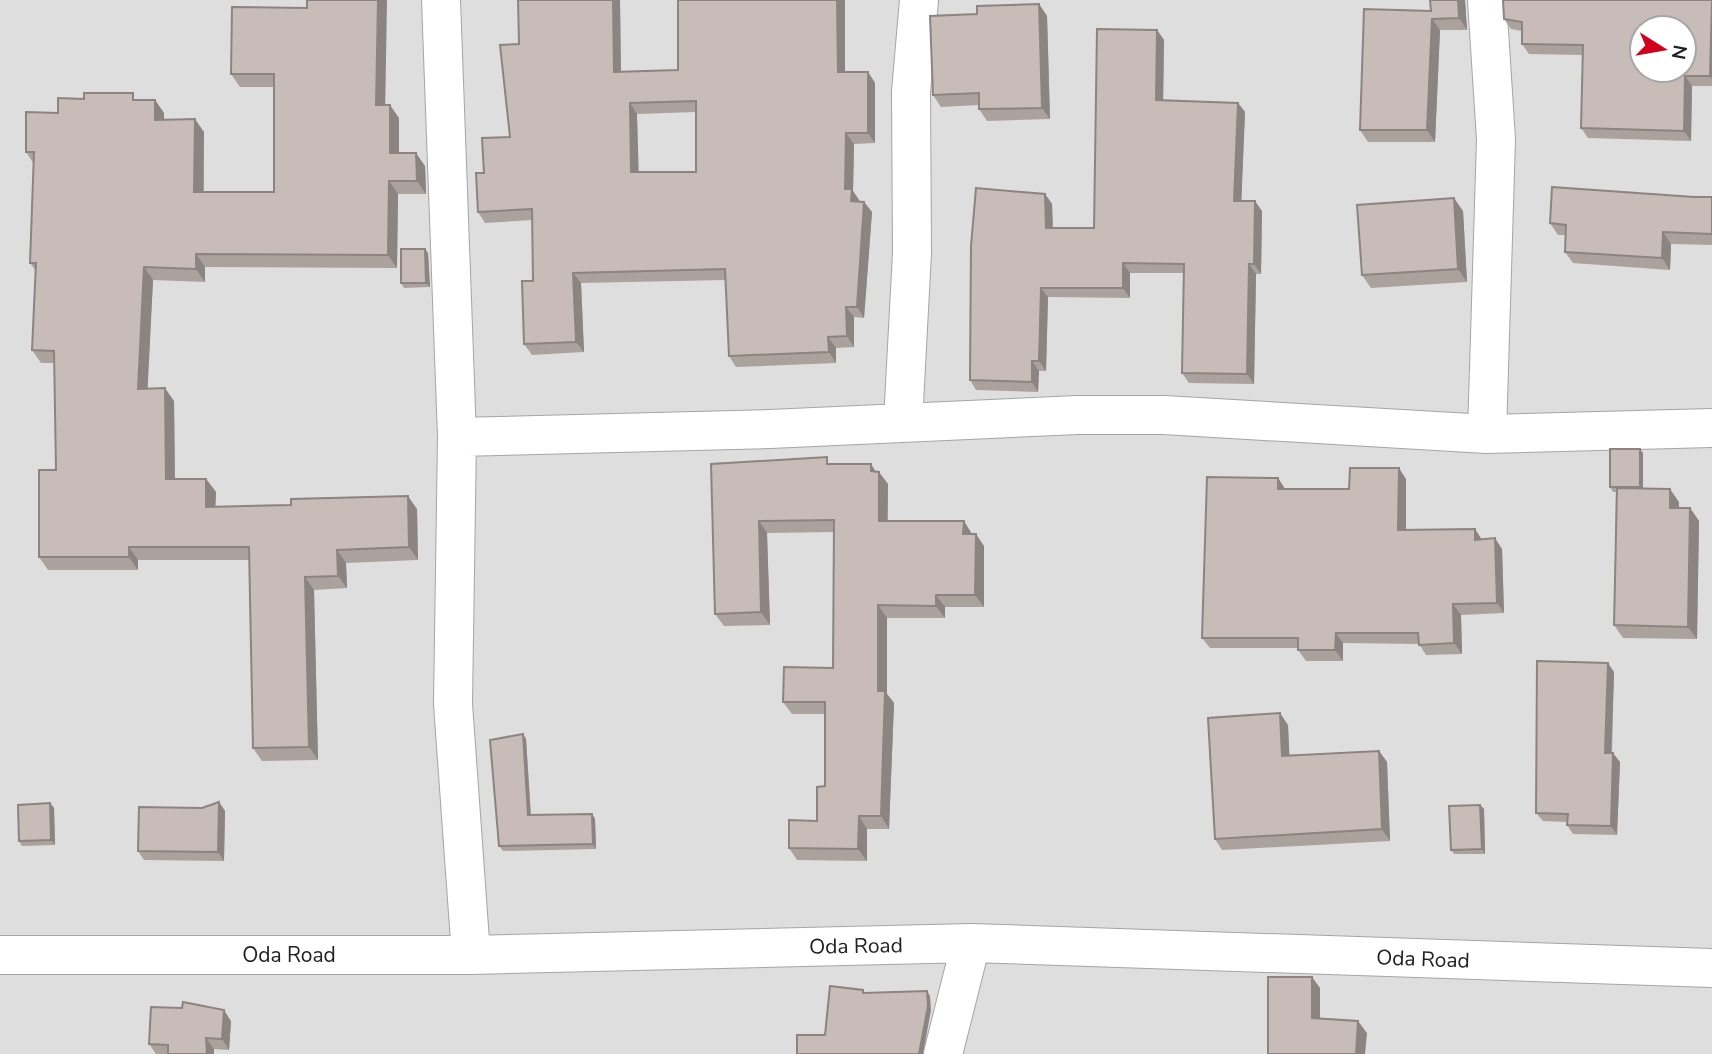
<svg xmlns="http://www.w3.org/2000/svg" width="1712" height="1054" viewBox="0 0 1712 1054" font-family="'Nunito Sans',sans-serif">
  <rect width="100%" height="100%" fill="#f2ede8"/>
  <path fill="#dfdedf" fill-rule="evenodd" d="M0,0H1712V1054H0ZM1642,28H1684V70H1642Z"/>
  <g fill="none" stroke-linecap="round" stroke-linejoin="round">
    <g stroke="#a5a5a5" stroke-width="40">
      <path id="minor" d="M441,0L457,437L453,704L471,955
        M1487,0L1496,139L1487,434
        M903,422L912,253L911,92L919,0
        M457,437L770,429L1078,415H1164L1487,434L1712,428
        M0,955H471L971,943L1712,968
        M943,1054L971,943"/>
    </g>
    <use href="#minor" stroke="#fff" stroke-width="38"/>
  </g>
  <path fill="#aba29d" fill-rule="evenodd" d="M620,0L621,72L678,70V0H845V72H868L875,83V143L854,144L853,191L859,200V202H864L872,212L864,318L854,317V347L836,348V363L736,367L729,356L726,280L581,283L584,352L532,355L524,344L533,281L532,220L485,223L478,212L484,173L510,137L519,44ZM696,112V172H638L637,114Z
    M1430,0H1465L1467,30H1440L1435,142H1368L1360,130L1431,11Z
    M1712,0V86H1692L1691,141L1588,138L1581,128L1583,55L1529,54L1522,44V31L1511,29L1504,19Z
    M1039,4L1047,16L1050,119L987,121L979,109V105L941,107L933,95L977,14Z
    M232,7L386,105L399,118V153L425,166L426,194H398L397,268L205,267V282L153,280L147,389L174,401L175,479H206L216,492L215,507L417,509L418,560L346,563L347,588L314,590L318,760L262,761L253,748L250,560H138V570H48L39,557L56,470L55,363H41L32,350L36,271L30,263L34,164L26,152L58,113L137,100H155L164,113V120L204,132V192H274V87H240L231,74Z
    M1157,30L1164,40L1163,100L1238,103L1245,112L1241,201L1262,211L1261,274H1256L1254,384L1189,383L1182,373L1184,273H1130V298L1048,297L1046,371H1039L1038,392L976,390L970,380L1045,194L1052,204L1053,228H1094Z
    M1694,197H1712V245L1671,244L1670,270L1573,263L1565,252L1566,235H1558L1550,223Z
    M1463,211L1467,282L1371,288L1362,275Z
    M428,253L430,287L404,288L401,283Z
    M1643,453V488L1679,502V508H1690L1699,521L1697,639L1623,638L1614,625L1616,492H1613L1610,487Z
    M711,464H832L876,472L888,484V521L972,534L984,546V607H945V618H887V694L894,703L889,829H867V861L797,860L789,848L817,821L825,786V714H792L783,702L833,668L834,532L767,533L770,625L724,626L715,614Z
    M1278,478L1285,489H1349L1406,479V530L1475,529L1481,539L1502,549L1504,613L1461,615L1462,654L1426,655L1419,644L1343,643V661H1306L1298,650V648H1210L1202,638Z
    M1614,672L1612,753L1620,762L1617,835L1573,834L1567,825V822L1543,821L1536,813Z
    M1288,725L1289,755L1379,751L1387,762L1390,841L1222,850L1215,839Z
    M523,734L526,739L531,815L592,814L595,819L596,849L503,851L499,846Z
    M219,802L225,811L224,861L144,860L138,851L202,808Z
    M50,803L54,808L55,845L22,846L19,841Z
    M1480,805L1484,809L1485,854H1454L1451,850Z
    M231,1021L229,1050L214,1049V1054H156L149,1044Z"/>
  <path fill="#8b8480" d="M378,0H387L385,118L376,105Z
    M613,0H620L621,82L614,72Z
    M837,0H845V83L838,72Z
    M1458,0H1465L1467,30L1459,18Z
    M1712,0V79L1710,76Z
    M1039,4L1047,16L1050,119L1042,108Z
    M1432,19L1440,30L1435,142L1427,130Z
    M1157,30L1164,40L1163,109L1156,100Z
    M868,72L875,83V143L868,133Z
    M1685,76L1692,86L1691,141L1684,131Z
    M155,100L164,113V133L155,120Z
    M630,103L637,114L639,182L631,172Z
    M1238,103L1245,112L1241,211L1234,201Z
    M390,105L399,118V166L390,153Z
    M195,119L204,132L203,204L194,192Z
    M846,133L854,144L853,191L859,200V212L851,201L845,189Z
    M416,153L425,166L426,194L417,181Z
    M389,181L398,194L397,268L388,255Z
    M1045,194L1052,204L1053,238L1046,228Z
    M1454,198L1463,211L1467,282L1458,269Z
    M1255,201L1262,211L1261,274L1254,264Z
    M864,202L872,212L864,318L857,307Z
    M1663,232L1671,244L1670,270L1662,258Z
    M425,249L428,253L430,287L426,283Z
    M196,254L205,267V282L196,269Z
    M1123,263L1130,273V298L1123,288Z
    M1249,264L1256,274L1254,384L1247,374Z
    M144,267L153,280L147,402L138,389Z
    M573,273L581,283L584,352L576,342Z
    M1041,288L1048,297L1046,371L1039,361Z
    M846,307L854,317V347L847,336Z
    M828,337L836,348V363L829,352Z
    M1032,361L1039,371L1038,392L1032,382Z
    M165,388L174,401L175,492L166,479Z
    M1640,449L1643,453V492L1640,487Z
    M871,464L879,477V472L888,484L887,533L879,521L871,471Z
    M1399,468L1406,479V541L1398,530Z
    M1278,478L1285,489V500L1278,489Z
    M206,479L216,492L215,520L206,507Z
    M1670,489L1679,502V521L1670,508Z
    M408,496L417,509L418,560L409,547Z
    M1690,508L1699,521L1697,639L1688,627Z
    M759,521L767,533L770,625L761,612Z
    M964,521L972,534H963Z
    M1475,529L1482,540H1475Z
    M976,534L984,546V607L975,595Z
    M1495,538L1502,549L1504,613L1497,603Z
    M129,547L138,560V570L129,557Z
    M337,550L346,563L347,588L338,576Z
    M305,577L314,590L318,760L309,747Z
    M936,595L945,607V618L936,606Z
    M1453,604L1461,615L1462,654L1454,643Z
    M878,605L887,618V694L894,703L889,829L881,816L878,691Z
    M1336,633L1343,643V661L1335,650Z
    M1608,663L1614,672L1611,761L1605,753Z
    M1280,713L1288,725L1290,767L1282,756Z
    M523,734L526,739L531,820L528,815Z
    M1379,751L1387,762L1390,841L1382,829Z
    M1613,753L1620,762L1617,835L1611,826Z
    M219,802L225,811L224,861L218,852Z
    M50,803L54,808L55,845L51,840Z
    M1480,805L1484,809L1485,854L1482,849Z
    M592,814L595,819L596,849L593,844Z
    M859,816L867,829V861L858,849Z
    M1312,977L1320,988V1030L1312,1018Z
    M927,991L930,996L931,1010L923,1054H919Z
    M224,1010L231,1021L229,1050L222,1039Z
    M1358,1021L1367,1033L1365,1054H1356Z
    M206,1038L214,1049V1054H207Z"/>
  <path fill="#c7bcb7" stroke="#8b8480" stroke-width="2" fill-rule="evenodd" d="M307,0H378L376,105H390V153H416L417,181H389L388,255L196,254V269L144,267L138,389L165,388L166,479H206V507L291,505V499L408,496L409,547L337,550L338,576L305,577L309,747L253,748L249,547H129V557H39V470H56L54,351L32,350L36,263H30L34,152H26V112L58,113V98L84,99V93H133V100H155V120L195,119L194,192H274V74H231L232,7L307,8Z
    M518,0H613L614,72L678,70V0H837L838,72H868V133H846L845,189H852L851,201L864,202L857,307H846L847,336L828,337L829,352L729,356L725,269L573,273L576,342L524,344L522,281H533L532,209L478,212L476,173H484L482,138L510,137L500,45L519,44ZM696,101V172H631L630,103Z
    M1430,0H1458L1459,18L1432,19L1427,130H1360L1364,9L1431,11Z
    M1503,0H1712L1710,76H1685L1684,131L1581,128L1583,45L1522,44V22L1504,19ZM1642,28H1684V70H1642Z
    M1039,4L1042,108L979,109V93L933,95L930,16L977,14V6Z
    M1097,29L1157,30L1156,100L1238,103L1234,201H1255L1254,264H1249L1247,374L1182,373L1184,264L1123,263V288H1041L1039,361H1032V382L970,380L971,246L976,188L1045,194L1046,228H1094Z
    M1552,187L1694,197H1712V234L1663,232L1662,258L1565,252L1566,225L1550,223Z
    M1454,198L1458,269L1362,275L1357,205Z
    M401,249H425L426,283H401Z
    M1610,449H1640V487H1610Z
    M827,457V464H871V471L879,472V521H964L963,534H976L975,595H936V606L878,605V691H885L881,816H859L858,849L789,848V820L817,821V787L825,786V702H783L784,667L833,668L834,520L759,521L761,612L715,614L711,464Z
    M1350,468H1399L1398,530L1475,529V540L1495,538L1497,603L1453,604L1454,643L1419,645L1418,633H1336L1335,650H1298V638H1202L1207,477L1278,478V489H1349Z
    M1617,488L1670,489V508H1690L1688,627L1614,625Z
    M1537,661L1608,663L1605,753H1613L1611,826L1567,825L1568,814L1536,813Z
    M1280,713L1282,756L1379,751L1382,829L1215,839L1208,718Z
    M523,734L528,815L592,814L593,844L499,846L490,740Z
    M219,802L218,852L138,851L139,807L202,808Z
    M50,803L51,840L19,841L18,805Z
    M1480,805L1482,849L1451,850L1449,806Z
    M1268,977H1312V1018L1358,1021L1356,1054H1268Z
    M830,986L863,990V993L927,991L928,1006L919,1054H797V1035H825Z
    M183,1002L224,1010L222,1039L206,1038L207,1054H168V1045L149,1044L151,1007L182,1008Z"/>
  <g text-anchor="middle" stroke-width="6" stroke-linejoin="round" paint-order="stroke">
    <g font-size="21" fill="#212121" stroke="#fff">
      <text transform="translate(856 946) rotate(-1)" y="7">Oda Road</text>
      <text x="289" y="962">Oda Road</text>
      <text transform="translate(1423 959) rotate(2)" y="7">Oda Road</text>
    </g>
  </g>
  <g transform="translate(1663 49) rotate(101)"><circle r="33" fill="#ffffff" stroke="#a6a6a6" stroke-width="2"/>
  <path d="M0-5L12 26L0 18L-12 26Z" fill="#d3001d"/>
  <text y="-10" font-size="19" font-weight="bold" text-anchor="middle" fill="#212121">N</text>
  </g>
</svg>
